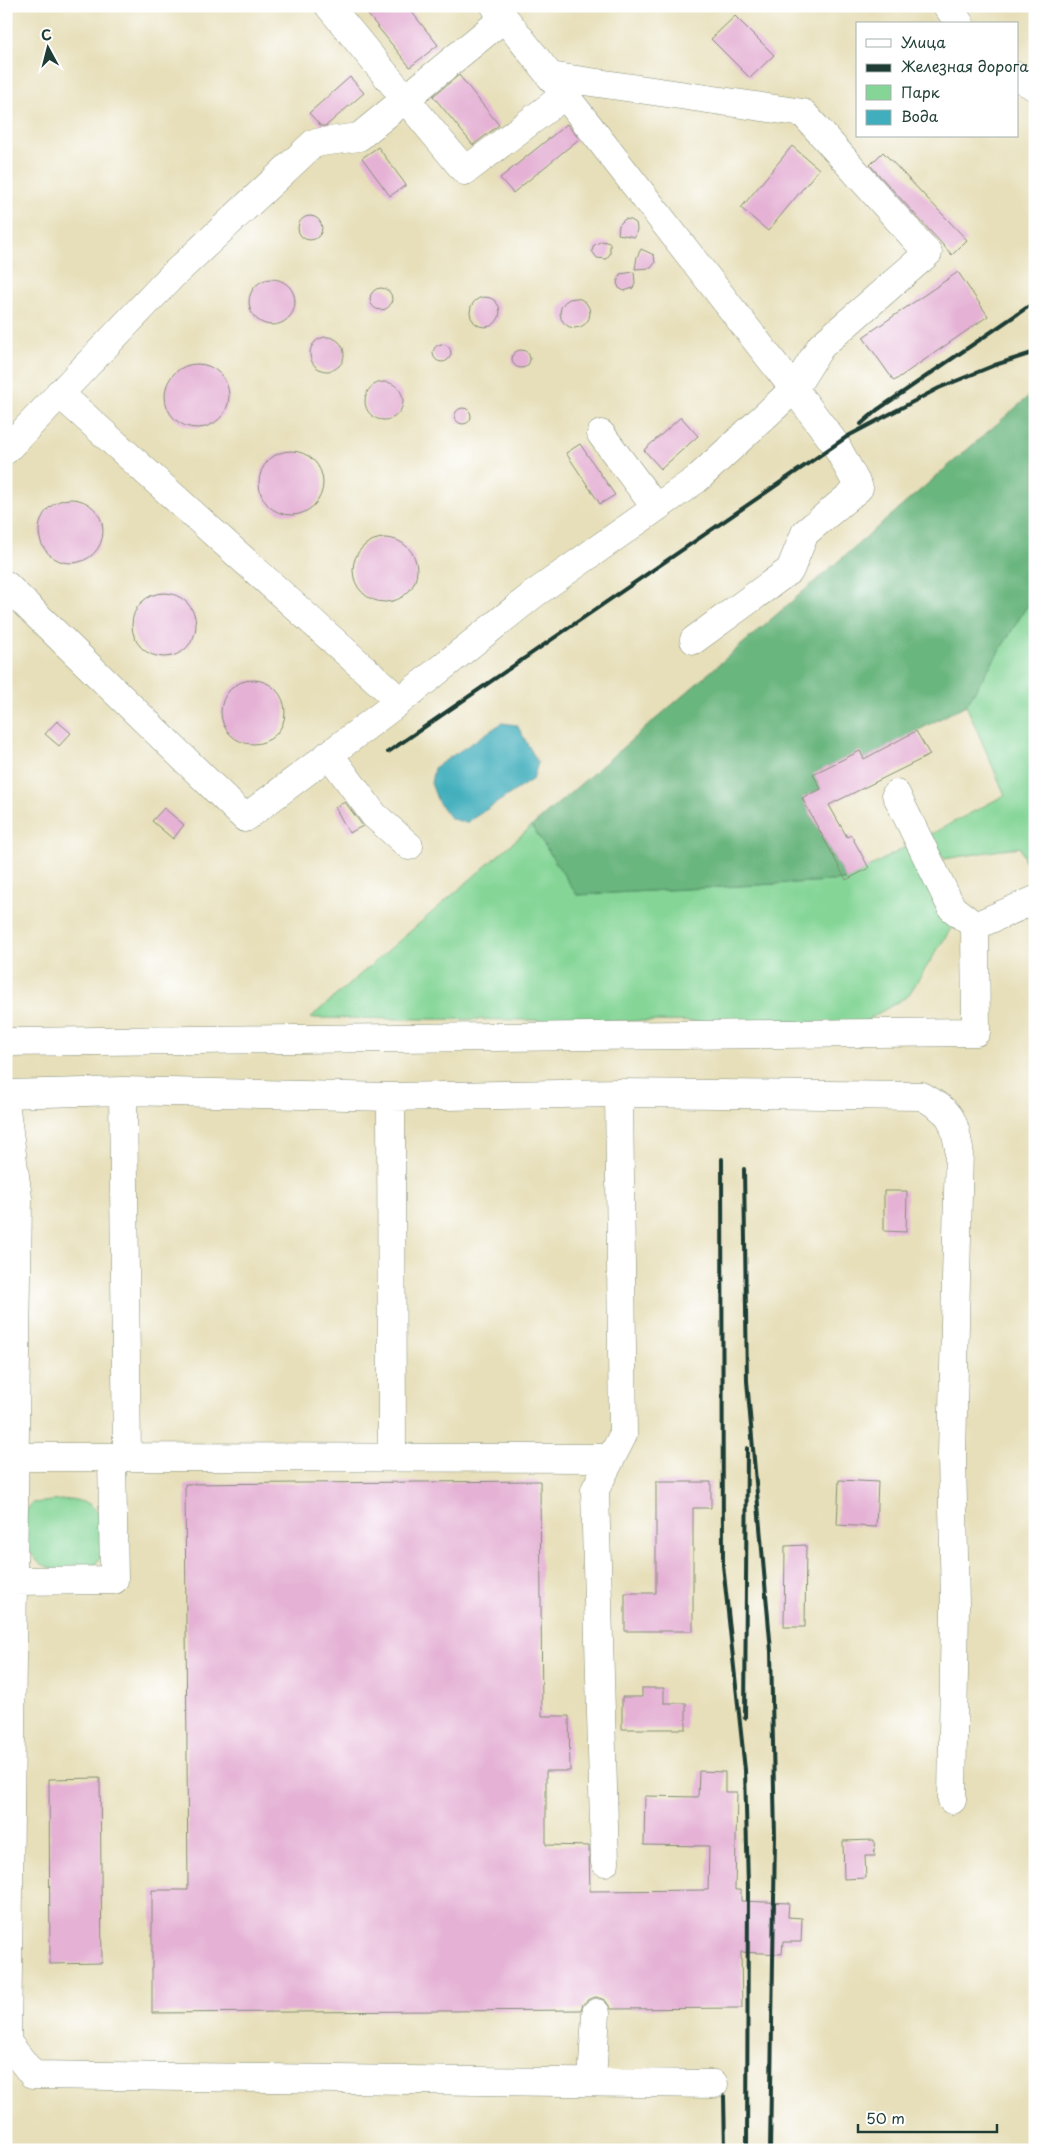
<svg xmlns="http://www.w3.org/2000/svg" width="1041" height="2156" viewBox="0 0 1041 2156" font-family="'Playpen Sans',sans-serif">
  <rect width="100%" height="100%" fill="#fff"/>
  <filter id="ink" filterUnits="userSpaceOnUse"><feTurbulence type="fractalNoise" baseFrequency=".02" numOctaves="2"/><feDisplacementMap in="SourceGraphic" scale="10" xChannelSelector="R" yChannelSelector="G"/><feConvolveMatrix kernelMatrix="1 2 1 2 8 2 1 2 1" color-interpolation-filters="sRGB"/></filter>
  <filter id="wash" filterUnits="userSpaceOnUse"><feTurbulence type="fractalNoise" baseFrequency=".0096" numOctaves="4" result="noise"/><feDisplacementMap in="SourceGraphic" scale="20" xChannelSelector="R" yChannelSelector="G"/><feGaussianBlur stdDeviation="1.12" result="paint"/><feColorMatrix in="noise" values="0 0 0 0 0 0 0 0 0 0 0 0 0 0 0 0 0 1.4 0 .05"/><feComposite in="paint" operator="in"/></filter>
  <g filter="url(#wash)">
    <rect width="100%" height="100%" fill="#e7dfba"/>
    <path fill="#84d596" stroke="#528965" d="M1035,598V871L1030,874L1020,847L944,859L929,835L1005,795L966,705L1025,609Z
      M532,826L577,895L846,880L909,845L952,927L908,996L862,1023L310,1018Z
      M72,1499L90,1504L100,1514L101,1557L93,1567L54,1570L38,1562L25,1546V1513L32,1503Z"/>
    <path fill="#6bb67f" stroke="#457a5a" d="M1035,391V598L1025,609L966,705L864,759L860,751L814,774L821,789L802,798L846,880L577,895L532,826Z"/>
    <path fill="#40aebc" stroke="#307678" d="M502,723L517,725L538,763L533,779L466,823L450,818L438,802L431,783L434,768Z"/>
    <g id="blocks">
      <path fill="#e5b2d5" d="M361,6H407L438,45L410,67Z
        M735,16L774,55L750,78L711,39Z
        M459,75L499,125L473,145L433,96Z
        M350,77L364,93L326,126H321L309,113Z
        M567,124L579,139L513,193L500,178Z
        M792,146L819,169L768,231L741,208Z
        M378,147L406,185L390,196L362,158Z
        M883,152L967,240L952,255L870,165Z
        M298 228a12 12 0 1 1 24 0a12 12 0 1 1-24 0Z
        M625,219L631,220L636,223L637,229L635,237L618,234L619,225Z
        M602,241L610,243V254L606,259L597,258L592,251L594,245Z
        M641,249L654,255L655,263L651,268L635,269L637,257Z
        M634,272L635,283L633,288L624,291L619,288L617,283L620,274Z
        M958,272L988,316L894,381L863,337Z
        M249 302a23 23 0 1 1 46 0a23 23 0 1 1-46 0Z
        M370 299a11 11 0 1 1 22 0a11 11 0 1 1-22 0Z
        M470 312a15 15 0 1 1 30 0a15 15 0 1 1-30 0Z
        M560 313a15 15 0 1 1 30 0a15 15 0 1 1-30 0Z
        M310 354a17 17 0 1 1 34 0a17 17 0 1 1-34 0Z
        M433 353a9 9 0 1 1 18 0a9 9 0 1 1-18 0Z
        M512 359a9 9 0 1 1 18 0a9 9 0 1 1-18 0Z
        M165 396a32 32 0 1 1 64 0a32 32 0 1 1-64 0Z
        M365 401a19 19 0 1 1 38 0a19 19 0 1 1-38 0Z
        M455 416a8 8 0 1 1 16 0a8 8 0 1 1-16 0Z
        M681,417L698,436L661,469L644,450Z
        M580,444L615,495L600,504L566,453Z
        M259 483a32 32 0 1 1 64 0a32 32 0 1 1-64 0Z
        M39 531a32 32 0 1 1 64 0a32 32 0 1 1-64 0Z
        M353 570a32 32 0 1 1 64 0a32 32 0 1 1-64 0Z
        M132 625a32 32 0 1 1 64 0a32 32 0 1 1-64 0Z
        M221 712a32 32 0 1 1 64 0a32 32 0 1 1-64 0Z
        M57,721L71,733L59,746L45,734Z
        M916,731L930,755L829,805L847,837L851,835L869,868L846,880L802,798L821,789L813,774L860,751L864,759Z
        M345,802L363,826L349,833L335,807Z
        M164,808L184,825L173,839L152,821Z
        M884,1191H907L906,1232L884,1231Z
        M839,1480L878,1482L876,1527L837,1525Z
        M540,1481L542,1716H569L570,1771H546V1845L589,1846L590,1891L708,1890L709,1846L644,1845L645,1796L698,1797L699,1771L725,1772V1792H737L735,1890H741V1901L789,1903L788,1917L802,1918L801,1942H783L782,1954L741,1952L742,2008L611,2009L605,2000L596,1997L589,1999L583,2004L581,2010L152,2013V1890H188L185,1484Z
        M656,1482H711V1508H693V1631H625V1593H656Z
        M806,1545L805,1627H784L785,1546Z
        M642,1688H664V1703H686V1729H622V1697H642Z
        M100,1778L102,1963L50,1964L49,1779Z
        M874,1840L875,1856H865L866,1878L844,1879L843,1841Z"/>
    </g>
  </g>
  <g filter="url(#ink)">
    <use href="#blocks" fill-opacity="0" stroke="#838e77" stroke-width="1"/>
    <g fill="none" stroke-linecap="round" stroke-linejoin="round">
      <g stroke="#838e77" stroke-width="29">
        <path id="minor" d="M329,6L465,171L565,95
          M495,6L550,76L803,113L928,253L821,346L794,389L836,445L859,488L805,533L790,570L694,640
          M947,6L960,24
          M1017,76L1035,87
          M59,393L400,701
          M601,434L656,508
          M6,450L171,277L314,143L359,137L504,18
          M6,585L245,818L400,701L534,594L697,479L794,389L550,76
          M329,754L374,815L409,846
          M896,794L952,908L975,926
          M6,1042L976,1032L975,926L1035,900
          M6,1094L123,1091L391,1097L619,1093L922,1096C951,1113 953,1116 959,1149L952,1455L955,1606L952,1800
          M391,1097L392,1458
          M6,1110L18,1198L7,2042L33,2075L714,2084
          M112,1457H127L123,1091
          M127,1457L611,1458
          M13,1581L114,1580L112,1457H15
          M605,1862L595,1490L623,1435L619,1093
          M592,2082L596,2013"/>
      </g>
      <use href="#minor" stroke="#fff" stroke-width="28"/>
      <path stroke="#1f3d34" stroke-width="4" d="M861,424L877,410L1035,302
        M388,752L848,436L939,388L995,365L1035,352
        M722,1159L723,1565L745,1770L748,1885L747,2150
        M744,1169L747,1381L771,1651L775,1836L770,2150
        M745,1718L747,1448
        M724,2096L725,2150"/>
    </g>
  </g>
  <rect width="1041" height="2156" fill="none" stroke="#fff" stroke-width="25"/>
  <rect x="856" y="22" width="162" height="115" fill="#ffffff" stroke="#a5b1ae"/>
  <rect x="866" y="39" width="25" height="8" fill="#ffffff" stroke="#a5b1ae"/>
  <text x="901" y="48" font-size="15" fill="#1f3d34">Улица</text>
  <rect x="866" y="64" width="25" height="8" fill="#1f3d34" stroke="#a5b1ae"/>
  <text x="901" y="72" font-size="15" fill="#1f3d34">Железная дорога</text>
  <rect x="866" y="85" width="25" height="15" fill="#84d596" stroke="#a5b1ae"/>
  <text x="901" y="98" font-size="15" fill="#1f3d34">Парк</text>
  <rect x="866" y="110" width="25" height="15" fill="#40aebc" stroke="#a5b1ae"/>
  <text x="901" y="122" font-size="15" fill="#1f3d34">Вода</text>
  <g transform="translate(48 48) rotate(353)" stroke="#ffffff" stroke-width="4" paint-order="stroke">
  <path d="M0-4L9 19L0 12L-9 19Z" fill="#1f3d34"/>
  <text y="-8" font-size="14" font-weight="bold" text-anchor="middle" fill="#1f3d34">С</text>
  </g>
  <path d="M858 2124v8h139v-8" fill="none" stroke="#1f3d34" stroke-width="2.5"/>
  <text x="866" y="2124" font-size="15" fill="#1f3d34" stroke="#ffffff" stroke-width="4" paint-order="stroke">50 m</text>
</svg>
